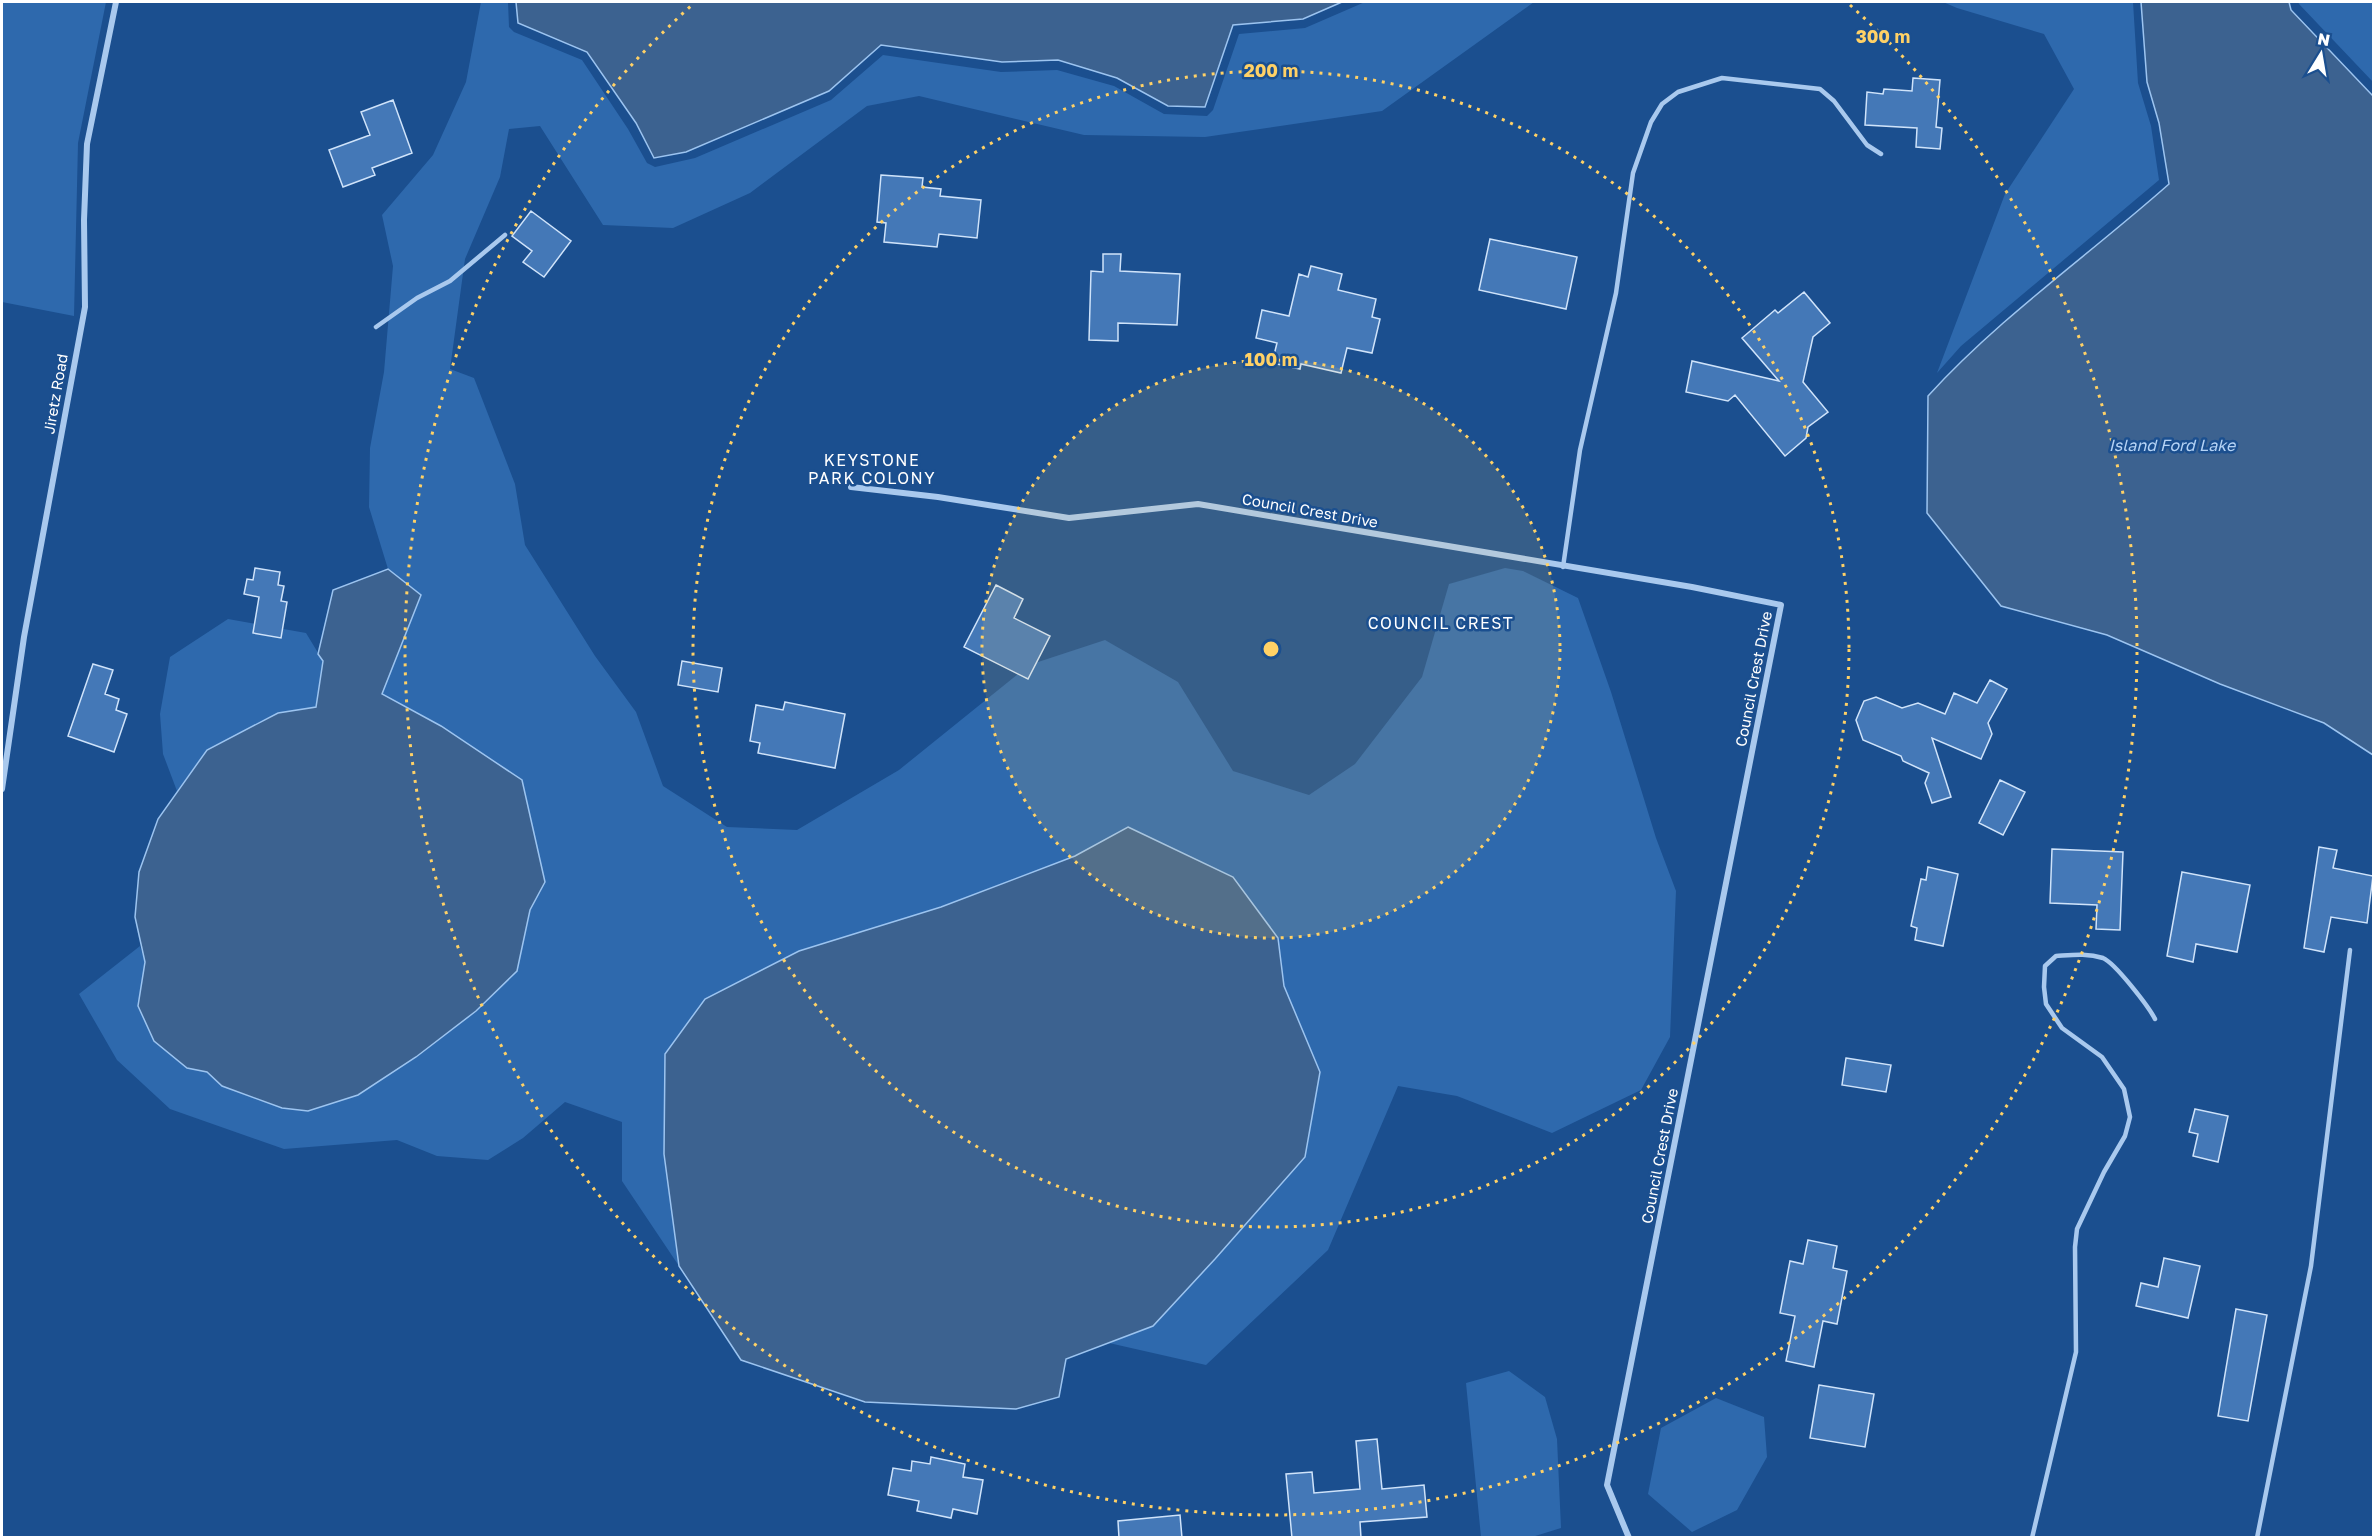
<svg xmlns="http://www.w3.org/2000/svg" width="2375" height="1539" viewBox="0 0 2375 1539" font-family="'Golos Text',sans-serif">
  <rect width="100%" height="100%" fill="#1b4f8f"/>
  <path fill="#2e69ad" d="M2,2H106L78,143L74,316L2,302Z
    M481,2H508L509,27L514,32L582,60L628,129L647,163L655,167L695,158L831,100L883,55L1001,72L1057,70L1114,86L1164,114L1207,116L1213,110L1239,34L1305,28L1365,2H1534L1382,111L1205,137L1084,135L919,96L867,106L750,193L673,228L603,225L540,126L509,129L500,177L465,259L450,369L474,378L515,484L525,545L595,656L636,712L663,786L727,827L797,830L899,770L1029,665L1105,640L1178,682L1233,771L1309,795L1355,764L1422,677L1449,584L1505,568L1523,571L1578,598L1611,692L1656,838L1676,891L1670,1037L1641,1090L1552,1133L1457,1096L1398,1086L1328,1250L1206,1365L1109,1343L1153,1326L1320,1072L1284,986L1278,938L1128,827L1076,856L941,907L799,951L665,1054L664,1154L679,1266L622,1181V1122L565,1102L523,1138L488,1160L437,1156L397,1140L284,1149L170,1109L117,1060L79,994L140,946L145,962L138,1006L187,1068L207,1072L222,1086L416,1057L476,1011L517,971L530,910L544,882L441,726L381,694L421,595L388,569L369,507L370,448L384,372L393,266L382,215L433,155L466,82Z
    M1943,2H2133L2138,83L2151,126L2159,180L1961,346L1937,373L2005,194L2074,89L2044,34L1957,8Z
    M2298,2H2373V82L2299,4Z
    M228,619L306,633L323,661L316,708L278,713L207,750L177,791L163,754L160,714L170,657Z
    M1509,1371L1545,1397L1557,1439L1561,1528L1532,1537H1481L1466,1383Z
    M1716,1398L1764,1417L1767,1457L1737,1510L1692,1532L1648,1494L1661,1428Z"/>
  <path fill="#3c6290" stroke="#9cc4f0" stroke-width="1.5" d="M516,2H1342L1303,19L1233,25L1205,107L1168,106L1117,78L1058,60L1002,62L881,45L829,91L686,152L654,158L636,123L587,52L518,23Z
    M2141,2H2289L2291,10L2373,96V755L2324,723L2220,684L2107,635L2001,606L1927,513L1928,396C2000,317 2089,255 2169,184L2159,123L2147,82Z
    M388,569L421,595L382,694L441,726L522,780L545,882L530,910L517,971L476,1011L416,1057L358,1095L308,1111L282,1108L222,1086L207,1072L187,1068L154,1041L138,1006L145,962L135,917L139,872L158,819L207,750L278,713L316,707L323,661L318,654L333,590Z
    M1128,827L1233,877L1278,938L1284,986L1320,1072L1305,1157L1215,1259L1153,1326L1066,1359L1059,1397L1016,1409L865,1402L741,1360L679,1266L664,1154L665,1054L705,999L799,951L941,907L1075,856Z"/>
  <path fill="#4478b7" stroke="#cfe3fa" stroke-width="1.5" d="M1913,78L1940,80L1936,127L1942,128L1940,149L1916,147L1917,128L1865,125L1867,92L1883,94L1884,89L1912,91Z
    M393,100L412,153L372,168L375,175L343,187L329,150L370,135L361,112Z
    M881,175L923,178L922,187L941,189L940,196L981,200L977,238L939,234L937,247L884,242L886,223L877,222Z
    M531,211L571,241L544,277L523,262L532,251L512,236Z
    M1490,239L1577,257L1566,309L1479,290Z
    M1103,254H1121L1120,271L1180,274L1177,325L1118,323V341L1089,340L1091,271L1103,272Z
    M1311,266L1342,274L1338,290L1376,299L1372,317L1380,319L1372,353L1347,348L1341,373L1301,364L1300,369L1272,363L1277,343L1256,338L1262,310L1289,316L1299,274L1308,277Z
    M1804,292L1830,323L1813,337L1803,382L1828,412L1808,427L1806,438L1785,456L1735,395L1728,401L1686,392L1692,361L1779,381L1742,338L1775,310L1778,313Z
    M255,568L280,572L278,585L284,586L281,601L287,602L281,638L253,633L259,597L244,594L247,579L253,580Z
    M996,585L1023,599L1014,618L1050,636L1028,679L964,647Z
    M682,661L722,668L718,692L678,685Z
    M93,664L113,670L105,694L119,699L116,710L127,714L114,752L68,736Z
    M1990,680L2007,689L1988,723L1992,734L1981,759L1932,738L1951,797L1932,803L1925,783L1929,773L1903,761L1901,756L1863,740L1856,720L1864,701L1876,697L1902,708L1918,703L1945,714L1954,693L1977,703Z
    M785,702L845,714L835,768L758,753L760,743L750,741L756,705L783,710Z
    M2000,780L2025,792L2003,835L1979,823Z
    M2319,847L2337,850L2333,868L2373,876L2367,923L2331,917L2324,952L2304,948Z
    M2052,849L2123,852L2120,930L2096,929L2097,905L2050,903Z
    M1928,867L1958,874L1943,946L1915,940L1917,928L1911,926L1921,879L1926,880Z
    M2182,872L2250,885L2237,952L2196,944L2193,962L2167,956Z
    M1846,1058L1891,1065L1886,1092L1842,1085Z
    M2195,1109L2228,1116L2218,1162L2193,1156L2198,1134L2189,1132Z
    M1808,1240L1837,1246L1833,1268L1847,1271L1837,1324L1823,1321L1814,1367L1786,1361L1795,1316L1780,1313L1790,1261L1803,1264Z
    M2164,1258L2200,1266L2188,1318L2136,1306L2141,1283L2158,1287Z
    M2236,1309L2267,1315L2248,1421L2218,1416Z
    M1819,1385L1874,1394L1865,1447L1810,1438Z
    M1377,1439L1382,1489L1424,1485L1427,1517L1360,1522L1361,1538H1292L1286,1474L1312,1472L1314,1493L1360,1489L1356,1441Z
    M931,1457L965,1464L963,1477L983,1480L977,1514L953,1509L951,1518L917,1511L919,1501L888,1495L893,1468L911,1471L912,1461L930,1464Z
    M1180,1515L1182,1538H1119L1118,1521Z"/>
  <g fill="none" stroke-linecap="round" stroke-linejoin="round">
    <path stroke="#a9c9ee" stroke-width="4.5" d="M376,327L417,298L450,281L505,235
      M1563,567L1580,450L1616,293L1633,173L1651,122L1662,104L1678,92L1722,78L1820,89L1834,101L1867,145L1881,154
      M2032,1538L2076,1352L2075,1247L2077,1229L2104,1172L2125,1136L2130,1117L2124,1089L2102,1057L2062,1028L2046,1004L2044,987L2045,966L2056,956C2072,955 2087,953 2103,958C2115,963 2149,1007 2155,1019
      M2257,1538L2311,1266L2350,950"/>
    <path stroke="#a9c9ee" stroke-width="6" d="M851,487L938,497L1069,518L1198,504L1692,587L1781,605L1607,1485L1629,1538
      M2,789L24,637L85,307L84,220L87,144L116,2"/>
  </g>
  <circle cx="1271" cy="649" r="289" fill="#ffd166" fill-opacity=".12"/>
  <g fill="none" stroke="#ffd166" stroke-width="3" stroke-dasharray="3 6">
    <circle cx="1271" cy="649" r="289"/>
    <circle cx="1271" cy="649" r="578"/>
    <path d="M1850 5A866 866 0 1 1 692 5"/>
  </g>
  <g text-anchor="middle" stroke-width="5" stroke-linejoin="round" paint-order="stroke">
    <g font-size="15" fill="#fff" stroke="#1b4f8f">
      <text transform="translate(56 394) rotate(-80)" y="5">Jiretz Road</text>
      <text transform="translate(1310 511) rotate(10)" y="5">Council Crest Drive</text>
      <text transform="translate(1754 679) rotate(-79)" y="5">Council Crest Drive</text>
      <text transform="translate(1660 1156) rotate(-79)" y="5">Council Crest Drive</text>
    </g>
    <g font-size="16" font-style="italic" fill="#b5d3f5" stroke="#1b4f8f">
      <text x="2172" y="451">Island Ford Lake</text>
    </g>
    <g font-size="16" letter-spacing="1.5" fill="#fff" stroke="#1b4f8f">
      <text x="872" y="466">KEYSTONE<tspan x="872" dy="18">PARK COLONY</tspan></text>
      <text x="1441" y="629">COUNCIL CREST</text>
    </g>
  </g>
  <circle cx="1271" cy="649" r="9" fill="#ffd166" stroke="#1b4f8f" stroke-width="3"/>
  <g font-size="18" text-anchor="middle" font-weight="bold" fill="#ffd166" stroke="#1b4f8f" stroke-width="5" stroke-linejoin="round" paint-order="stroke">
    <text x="1883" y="43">300 m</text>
    <text x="1271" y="77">200 m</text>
    <text x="1271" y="366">100 m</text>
  </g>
  <rect width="2375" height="1539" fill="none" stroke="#ffffff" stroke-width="6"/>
  <g transform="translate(2321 54) rotate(11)" stroke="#1b4f8f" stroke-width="4.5" paint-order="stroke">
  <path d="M0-4.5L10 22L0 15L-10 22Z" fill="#ffffff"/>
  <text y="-9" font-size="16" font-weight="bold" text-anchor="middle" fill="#ffffff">N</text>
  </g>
</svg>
